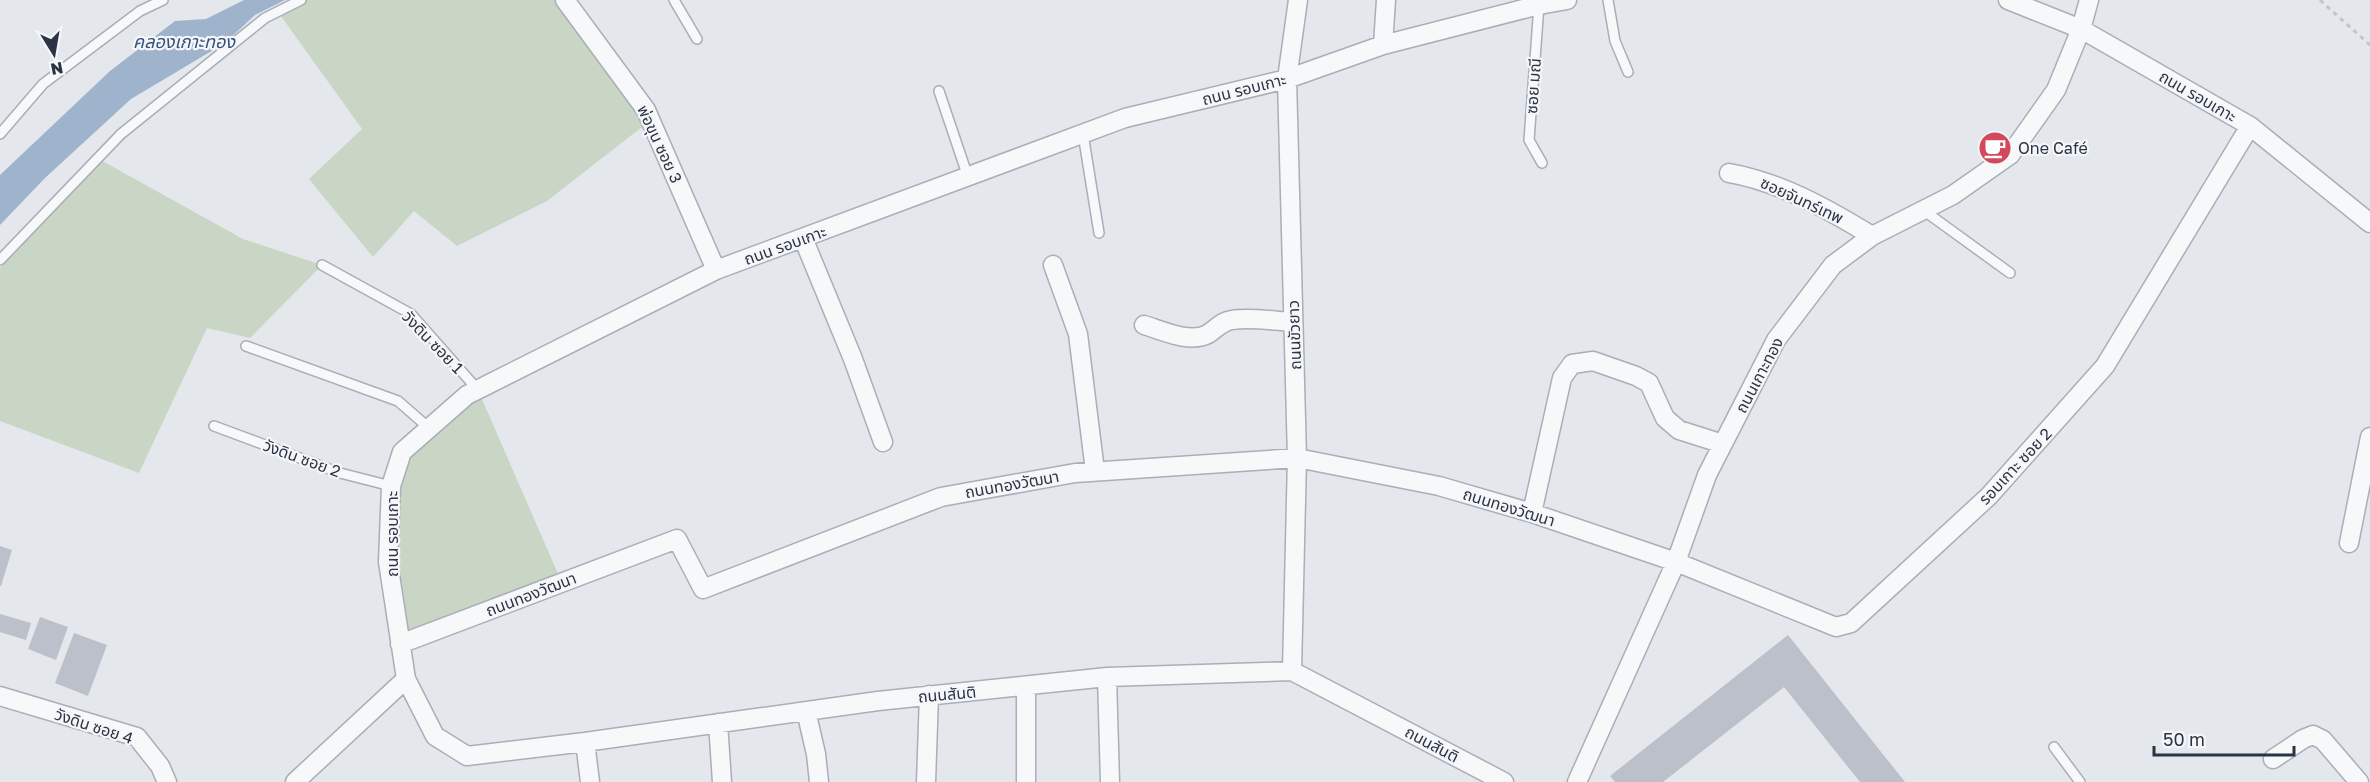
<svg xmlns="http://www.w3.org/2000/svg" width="2370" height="782" viewBox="0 0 2370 782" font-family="'Golos Text','Noto Sans Thai',sans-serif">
  <rect width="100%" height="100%" fill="#e4e7ec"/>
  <path fill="#c9d6c5" d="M301,0H561L651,120L547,201L457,246L414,211L373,257L309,179L362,129L278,12Z
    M97,158L243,239L322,265L250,338L207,328L139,473L0,421V268Z
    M478,390L562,583L400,644L388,562L402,452Z"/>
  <path fill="#9fb4cc" d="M244,0H285L255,15L225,43L131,99L45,178L0,225V175L110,71L175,21L206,19Z"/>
  <path fill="#bbc0ca" d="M0,546L12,550L1,586H0Z
    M0,614L31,623L26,640L0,632Z
    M40,617L68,627L56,660L28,649Z
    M74,633L107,645L88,696L55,683Z
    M1788,635L1905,782H1860L1784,687L1663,782H1615L1610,776Z"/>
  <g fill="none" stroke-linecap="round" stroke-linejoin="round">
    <g stroke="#a9aeb7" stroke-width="12">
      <path id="lane" d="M674,0L697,39
        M1608,0L1615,41L1628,72
        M1539,5L1529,140L1542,163
        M939,91L968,177
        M0,134L43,84L140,11L163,0
        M1083,134L1099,233
        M1923,210L2010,273
        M0,260L121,134L265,18L301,0
        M322,265L411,314L478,390
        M246,346L398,401L429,428
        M214,426L340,473L391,486
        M2054,747L2080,782"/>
    </g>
    <g stroke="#a9aeb7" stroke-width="21">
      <path id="street" d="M565,0L646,110L716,270
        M2008,0L2081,29L2250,126L2370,223
        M1383,45L1386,0
        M1729,173C1780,182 1828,209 1872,236
        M803,238L853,359L883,442
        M1053,265L1078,334L1095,471
        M1144,325C1161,330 1190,344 1208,334C1216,329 1222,321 1232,320C1251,317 1274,321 1293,322
        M1532,513L1562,378L1572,364L1593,361L1636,376L1649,383L1665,418L1679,430L1723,444
        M2349,543L2370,437
        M400,644L677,539L703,589L941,497L1075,473L1297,458L1439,486L1532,513L1676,562L1836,627L1851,623L1989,496L2105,366L2250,126
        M1292,671L1297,458L1287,79L1298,0
        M1107,677L1110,782
        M406,679L435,736L467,756L585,742L878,701L1107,677L1292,671L1504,782
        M0,696L137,737L160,766L167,782
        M806,711L816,754L819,782
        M718,723L722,782
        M585,742L590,782
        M2273,759L2303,739L2313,735L2323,740L2359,782
        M295,782L406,679L388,562L391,486L402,452L467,395L716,270L1125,118L1287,79L1383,45L1539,5L1567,0
        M926,782L929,695
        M1026,782V687
        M1577,782L1676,562L1707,475L1776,340L1833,265L1872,236L1953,195L2010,155L2056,90L2081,29L2089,0"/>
    </g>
    <path stroke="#c2c5cb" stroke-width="3" stroke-dasharray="4.5 4.5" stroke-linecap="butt" d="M2320,0L2370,45"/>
    <use href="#lane" stroke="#f7f8fa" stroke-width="9"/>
    <use href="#street" stroke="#f7f8fa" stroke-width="18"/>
  </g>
  <defs>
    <g id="cafe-disc" transform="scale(1.725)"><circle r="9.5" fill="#d1495b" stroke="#f4f6f9"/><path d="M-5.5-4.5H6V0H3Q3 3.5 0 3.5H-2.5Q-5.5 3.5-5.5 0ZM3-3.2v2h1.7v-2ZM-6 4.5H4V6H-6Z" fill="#fff"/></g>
  </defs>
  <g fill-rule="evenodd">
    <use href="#cafe-disc" x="1995" y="148"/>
  </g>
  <g text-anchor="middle" stroke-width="4.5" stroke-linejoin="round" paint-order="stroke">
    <g font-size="16" fill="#2b3445" stroke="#f4f6f9">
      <text transform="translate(1533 86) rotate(-86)" y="6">ซอย มณี</text>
      <text transform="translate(1244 89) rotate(-14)" y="6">ถนน รอบเกาะ</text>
      <text transform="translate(2198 96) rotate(30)" y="6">ถนน รอบเกาะ</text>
      <text transform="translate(660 144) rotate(65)" y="6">พ่อขุน ซอย 3</text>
      <text transform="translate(1802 200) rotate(25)" y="6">ซอยจันทร์เทพ</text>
      <text transform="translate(785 245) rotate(-20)" y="6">ถนน รอบเกาะ</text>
      <text transform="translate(1294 335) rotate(-92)" y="6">ถนนขัวยาว</text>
      <text transform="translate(433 342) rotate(46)" y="6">วังดิน ซอย 1</text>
      <text transform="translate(1759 375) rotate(-62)" y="6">ถนนเกาะทอง</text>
      <text transform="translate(302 458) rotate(20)" y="6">วังดิน ซอย 2</text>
      <text transform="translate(2015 466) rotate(-47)" y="6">รอบเกาะ ซอย 2</text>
      <text transform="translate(1012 484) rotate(-10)" y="6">ถนนทองวัฒนา</text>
      <text transform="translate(1509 507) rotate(17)" y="6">ถนนทองวัฒนา</text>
      <text transform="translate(392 534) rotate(-90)" y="6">ถนน รอบเกาะ</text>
      <text transform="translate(531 594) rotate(-21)" y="6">ถนนทองวัฒนา</text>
      <text transform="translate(947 694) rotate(-5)" y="6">ถนนสันติ</text>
      <text transform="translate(94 726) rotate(18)" y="6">วังดิน ซอย 4</text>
      <text transform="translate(1432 744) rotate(28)" y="6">ถนนสันติ</text>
    </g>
    <g font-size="16" fill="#2b3445" stroke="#f4f6f9" text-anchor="start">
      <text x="2018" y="154">One Café</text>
    </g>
    <g font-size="18" font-style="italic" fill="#34527a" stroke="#f4f6f9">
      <text x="184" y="48">คลองเกาะทอง</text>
    </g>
  </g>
  <g transform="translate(54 54) rotate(169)" stroke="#f4f6f9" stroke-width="4.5" paint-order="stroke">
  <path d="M0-4.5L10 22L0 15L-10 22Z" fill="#2b3445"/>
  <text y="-9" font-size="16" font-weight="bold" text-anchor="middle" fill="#2b3445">N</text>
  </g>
  <path d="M2154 746v9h140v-9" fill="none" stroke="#2b3445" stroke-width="3"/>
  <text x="2163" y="746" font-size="18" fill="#2b3445" stroke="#f4f6f9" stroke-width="4.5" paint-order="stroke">50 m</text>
</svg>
